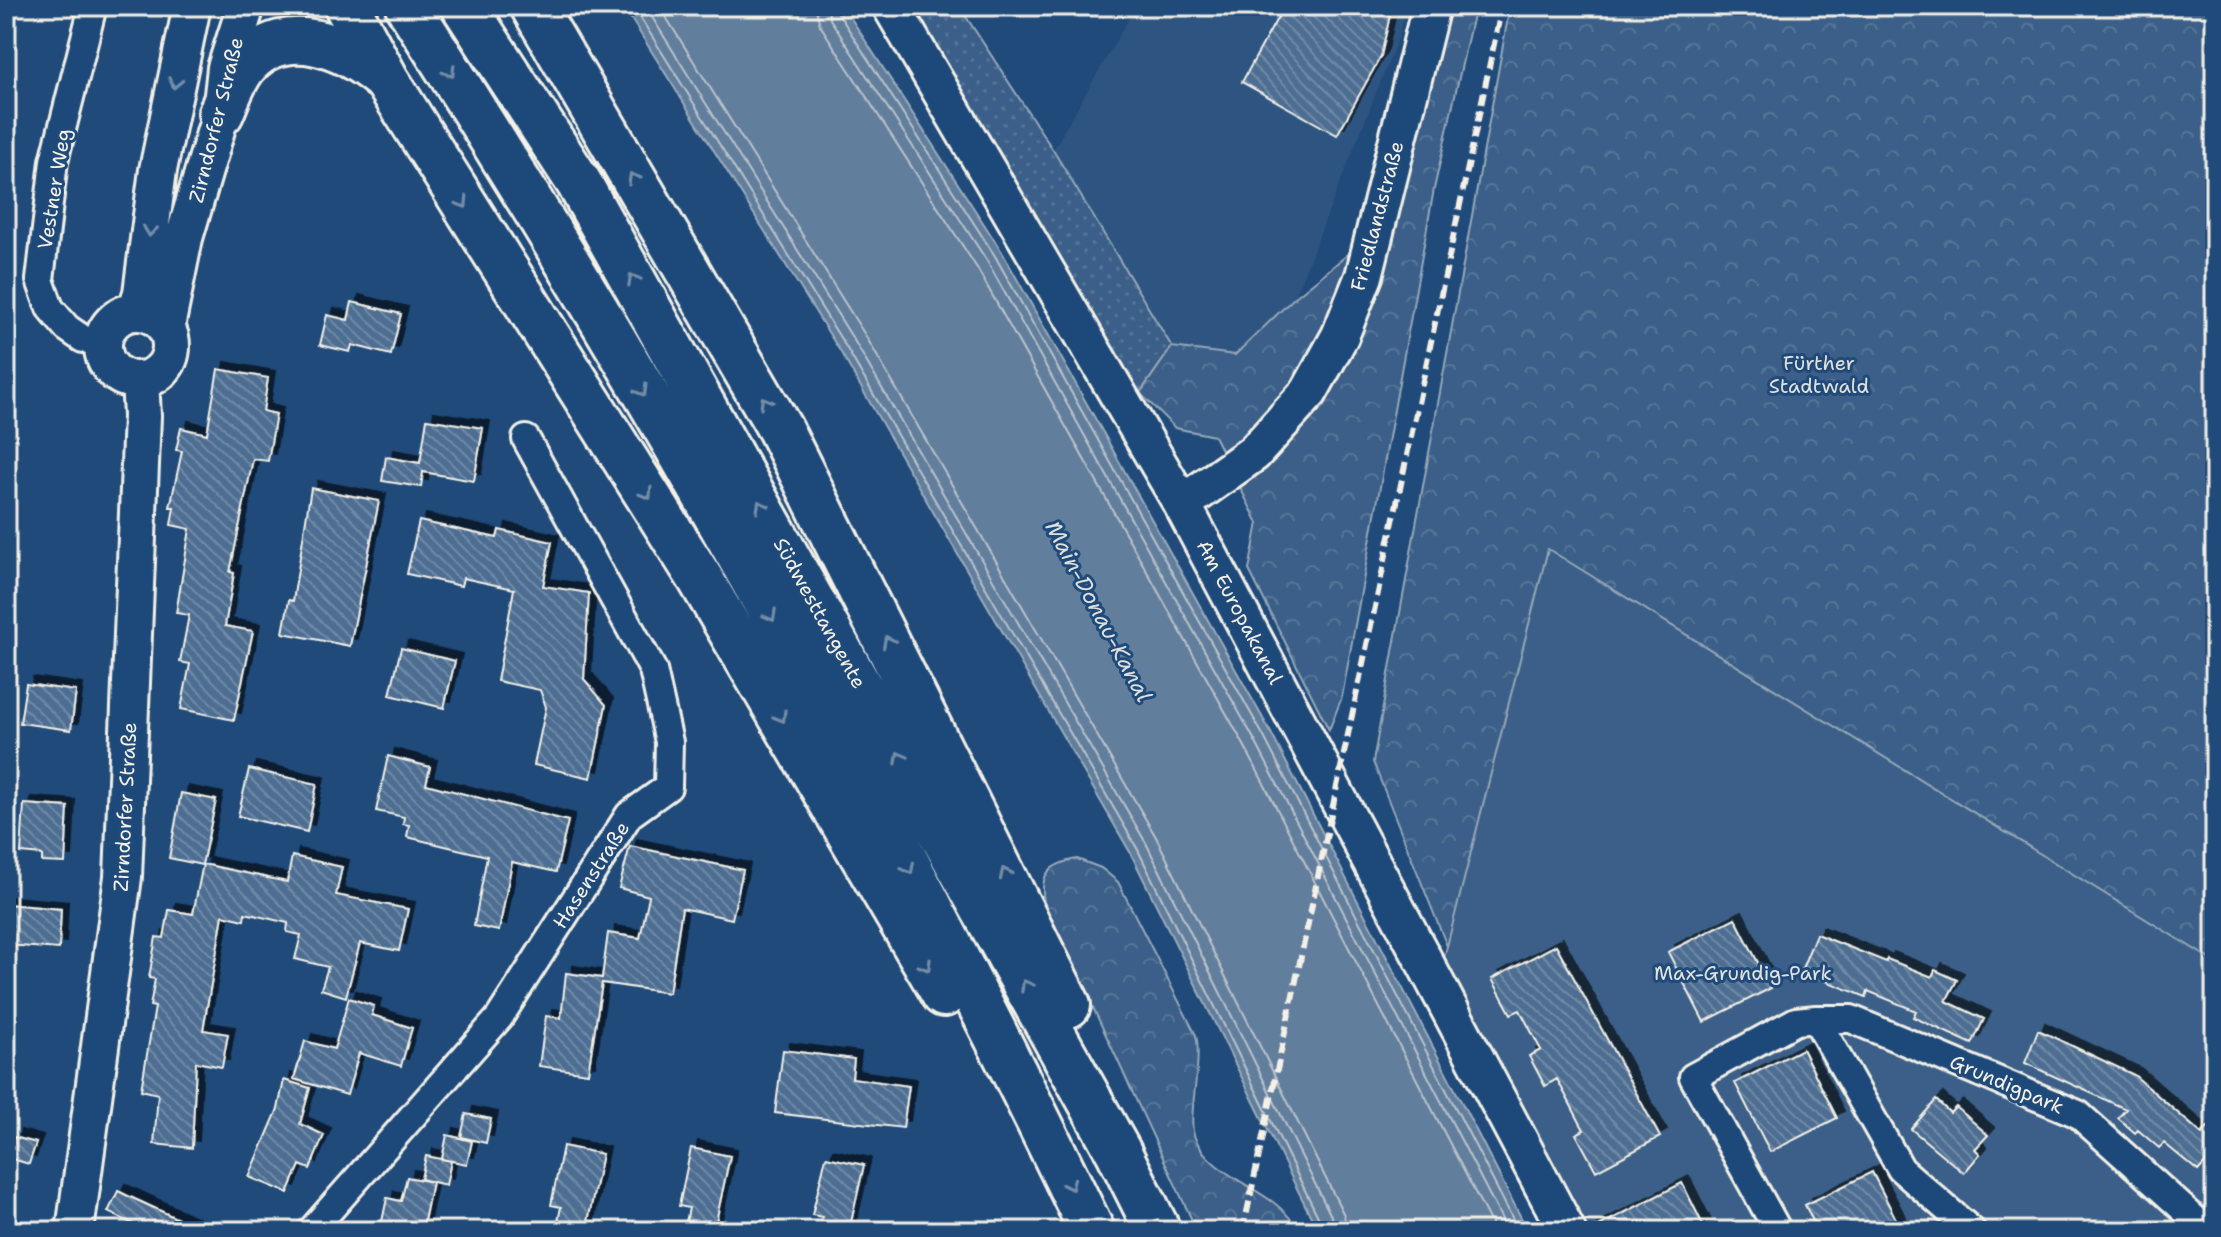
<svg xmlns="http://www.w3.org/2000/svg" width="2221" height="1237" viewBox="0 0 2221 1237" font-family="'Shantell Sans',sans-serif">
  <defs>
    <pattern id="grass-dots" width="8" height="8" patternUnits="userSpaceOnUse" patternTransform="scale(2)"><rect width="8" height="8" fill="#3a5f88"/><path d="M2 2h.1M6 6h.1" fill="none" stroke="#577699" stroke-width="1.8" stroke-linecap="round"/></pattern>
    <pattern id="forest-crowns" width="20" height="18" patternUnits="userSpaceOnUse" patternTransform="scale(2)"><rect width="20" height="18" fill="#3a5f88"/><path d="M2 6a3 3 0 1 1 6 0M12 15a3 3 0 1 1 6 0" fill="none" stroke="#577699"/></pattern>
    <pattern id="building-back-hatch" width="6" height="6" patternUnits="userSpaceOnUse" patternTransform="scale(2)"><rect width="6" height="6" fill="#4d6e92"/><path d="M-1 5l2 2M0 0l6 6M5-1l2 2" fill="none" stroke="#708aa6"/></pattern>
    <filter id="shadow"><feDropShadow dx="7" dy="-7" stdDeviation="0" flood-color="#0009"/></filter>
  </defs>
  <rect width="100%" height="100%" fill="#1f4a7a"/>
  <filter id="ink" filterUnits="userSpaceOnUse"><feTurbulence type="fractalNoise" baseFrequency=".0125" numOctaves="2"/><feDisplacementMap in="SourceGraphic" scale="16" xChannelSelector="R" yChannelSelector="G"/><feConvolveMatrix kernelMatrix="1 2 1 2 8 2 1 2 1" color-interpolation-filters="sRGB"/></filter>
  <g filter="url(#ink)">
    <path fill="#2d5581" d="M1136,6H1406L1399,36L1294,298L1235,355L1172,347L1053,150Z"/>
    <path fill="url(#grass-dots)" stroke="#97a8b8" stroke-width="2" d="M910,6H959L1053,150L1172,347L1140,393Z"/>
    <path fill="url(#forest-crowns)" stroke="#97a8b8" stroke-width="2" d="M1450,6H1475L1434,189L1342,697L1329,730L1249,570L1258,523L1214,436L1175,428L1140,393L1172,347L1235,355L1294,298L1399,213Z
      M1510,6H2215V972L1457,971L1373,762Z
      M1077,859L1101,868L1118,882L1196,1035C1203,1064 1186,1118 1195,1138C1215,1183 1277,1187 1298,1231H1197L1044,902C1039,873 1050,864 1077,859Z"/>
    <path fill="#3a5f88" stroke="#97a8b8" stroke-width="2" d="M1548,549L2215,962V1231H1588L1443,962Z"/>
    <path fill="#627e9d" stroke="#9cacbb" stroke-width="2" d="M623,6H843L1002,252L1270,731L1528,1231H1318L1130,852L840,351Z"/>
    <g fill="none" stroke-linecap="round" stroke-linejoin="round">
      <path stroke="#bac3ca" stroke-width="2" d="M633,6L846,347L1137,848L1325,1231
        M645,6L855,342L1146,843L1333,1220L1335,1231
        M659,6L865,335L1156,837L1344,1215L1347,1231
        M815,6L820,25L977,268L1244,745L1495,1231
        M827,6L830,19L987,261L1254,739L1508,1231
        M837,6L838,13L995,256L1263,735L1519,1231"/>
    </g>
    <path fill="url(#building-back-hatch)" stroke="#f4f1e8" stroke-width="2" filter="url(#shadow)" d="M1284,6H1392L1381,56L1337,135L1242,82Z
      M352,302L401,314L391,355L352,345L350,352L320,345L327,315L348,320Z
      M218,369L268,378L263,411L276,414L268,461L253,459L230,572L234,573L225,626L253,631L234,720L181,709L190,664L180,662L189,615L176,613L190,529L171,525L174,507H170L182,451L176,450L181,428L207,434Z
      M427,419L483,428L474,481L423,472L421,487L382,481L386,457L420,463Z
      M311,488L379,501L350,646L283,633L289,600L293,601Z
      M419,521L497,538L499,530L552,542L543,586L589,593L584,679L606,705L591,778L534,765L546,707L540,690L497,681L514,589L463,578L461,586L407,574Z
      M401,648L455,661L444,708L390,695Z
      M26,684L76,691L71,730L20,723Z
      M388,756L430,767L426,784L568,821L556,872L512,862L499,931L474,926L487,856L407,837L409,825L403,824L404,817L376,811Z
      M249,769L317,784L307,832L238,816Z
      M181,793L216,800L202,865L169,858Z
      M24,804L68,807L65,863L42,862V855L21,853Z
      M630,846L743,870L732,919L682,908L669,993L602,983L588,1073L539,1066L546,1016L561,1018L566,973L602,978L608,933L640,938L649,896L619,888Z
      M292,856L342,867L336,895L408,909L399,951L360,943L346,997L321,989L328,967L295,959L301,935L287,932L288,923L245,913L244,920L223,915L203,1030L228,1034L222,1067L196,1062L192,1148L154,1144L158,1094L141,1090L155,1007L150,1006L155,979L149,978L156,937L164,938L169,910L193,914L203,864L287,882Z
      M6,904L61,909L59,949L6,945Z
      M1735,918L1771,988L1704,1022L1668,952Z
      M1816,934L1886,962L1887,959L1932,977L1935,970L1957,980L1946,1001L1984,1019L1972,1044L1913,1017L1916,1011L1868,991L1866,997L1801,971Z
      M1556,945L1660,1137L1596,1171L1576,1134L1584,1130L1557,1079L1545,1086L1529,1056L1541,1050L1520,1010L1511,1014L1492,979Z
      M349,998L374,1006L372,1015L412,1028L401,1066L359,1053L347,1095L294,1079L305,1041L334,1049Z
      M2038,1030L2134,1075L2202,1134L2215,1119V1152L2198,1171L2164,1143L2159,1148L2138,1130L2135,1133L2118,1118L2126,1109L2025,1063Z
      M1802,1049L1837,1118L1770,1152L1735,1083Z
      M783,1050L854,1059L852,1078L909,1086L903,1128L775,1113Z
      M284,1080L310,1088L300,1124L324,1135L310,1169L300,1165L288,1193L249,1177L278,1109Z
      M1936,1100L1950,1113L1956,1107L1988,1135L1975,1149L1980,1154L1964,1173L1911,1129Z
      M466,1114L491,1119L486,1143L461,1137Z
      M447,1135L472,1141L467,1164L442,1159Z
      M14,1137L36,1143L29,1164L9,1158Z
      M563,1146L602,1154L586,1231H556L561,1207L551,1205Z
      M691,1148L730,1156L714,1231H684L689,1208L679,1206Z
      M426,1156L451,1161L446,1185L421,1179Z
      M826,1157L864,1165L849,1231H819L822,1217L812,1215Z
      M1872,1172L1902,1231H1818L1805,1205Z
      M407,1177L432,1182L422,1231H380L387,1198L401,1201Z
      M1682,1183L1706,1231H1589Z
      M118,1191L128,1196L204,1231H148L108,1212Z"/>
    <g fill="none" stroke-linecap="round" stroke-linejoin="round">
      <g stroke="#f4f1e8" stroke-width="32">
        <path id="street" d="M93,6L54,161L40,280L50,308L67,328L83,339L104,343
          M1816,1019H1851L2078,1114L2208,1231
          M311,1231L499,1018L629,815L668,787L669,742L653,670L526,439
          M1778,1231L1693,1077L1796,1021L1816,1019L1901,1169L1972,1231"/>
      </g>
      <g stroke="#f4f1e8" stroke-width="42">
        <path id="secondary" d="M891,6L1182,504L1567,1231
          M136,312L142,293L158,170L192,6
          M103 346a34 34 0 1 1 68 0a34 34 0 1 1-68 0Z
          M166,327L184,238L221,113L226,68L246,6
          M1182,504L1254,453L1309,392L1340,336L1364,276L1431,6
          M75,1231L123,877L142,416L140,380"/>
      </g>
      <g stroke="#f4f1e8" stroke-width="50">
        <path id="highway" d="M347,6L387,81L701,580L944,994
          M408,6C660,400 890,810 1092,1231
          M464,6L579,183L1118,1151L1158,1231
          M533,6L780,429L1068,1005
          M221,113C228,97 234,77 247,63C287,21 345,46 382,77"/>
      </g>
      <use href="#street" stroke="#1f4a7a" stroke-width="26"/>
      <use href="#secondary" stroke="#1f4a7a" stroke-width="36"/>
      <use href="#highway" stroke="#1f4a7a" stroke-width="44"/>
      <path stroke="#f4f1e8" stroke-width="6" stroke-dasharray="12 6" stroke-linecap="butt" d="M1243,1231L1502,6"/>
    </g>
    <defs><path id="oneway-chevron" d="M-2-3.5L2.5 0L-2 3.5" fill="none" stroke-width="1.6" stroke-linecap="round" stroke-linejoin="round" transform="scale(2)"/></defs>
    <g stroke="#748da6">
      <use href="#oneway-chevron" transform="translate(450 72) rotate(58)"/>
      <use href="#oneway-chevron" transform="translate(175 83) rotate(102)"/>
      <use href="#oneway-chevron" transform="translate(633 178) rotate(-120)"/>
      <use href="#oneway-chevron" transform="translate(463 203) rotate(58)"/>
      <use href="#oneway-chevron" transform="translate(150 231) rotate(97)"/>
      <use href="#oneway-chevron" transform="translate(633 279) rotate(-119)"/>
      <use href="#oneway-chevron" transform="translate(642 391) rotate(59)"/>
      <use href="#oneway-chevron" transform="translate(765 402) rotate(-120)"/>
      <use href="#oneway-chevron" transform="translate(647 494) rotate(58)"/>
      <use href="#oneway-chevron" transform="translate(761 506) rotate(-119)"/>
      <use href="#oneway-chevron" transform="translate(771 616) rotate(61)"/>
      <use href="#oneway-chevron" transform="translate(888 641) rotate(-117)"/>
      <use href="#oneway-chevron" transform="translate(781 717) rotate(60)"/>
      <use href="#oneway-chevron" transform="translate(900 757) rotate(-119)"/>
      <use href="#oneway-chevron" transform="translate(909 869) rotate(63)"/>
      <use href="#oneway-chevron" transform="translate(1005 873) rotate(-116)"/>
      <use href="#oneway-chevron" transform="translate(926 966) rotate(60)"/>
      <use href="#oneway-chevron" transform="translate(1026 985) rotate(-119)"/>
      <use href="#oneway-chevron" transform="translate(1070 1185) rotate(64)"/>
    </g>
  </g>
  <g text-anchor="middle" stroke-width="6" stroke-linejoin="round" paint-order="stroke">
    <g font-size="20" fill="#f4f1e8" stroke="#1f4a7a">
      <text transform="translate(216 120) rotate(-76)" y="7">Zirndorfer Straße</text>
      <text transform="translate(54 189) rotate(-81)" y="7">Vestner Weg</text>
      <text transform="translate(1377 216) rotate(-75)" y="7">Friedlandstraße</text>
      <text transform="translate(1240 612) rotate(62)" y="7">Am Europakanal</text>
      <text transform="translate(820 613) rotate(61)" y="7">Südwesttangente</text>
      <text transform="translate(125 807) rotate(-87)" y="7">Zirndorfer Straße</text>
      <text transform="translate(591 875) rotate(-57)" y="7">Hasenstraße</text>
      <text transform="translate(2007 1084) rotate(23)" y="7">Grundigpark</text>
    </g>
    <g font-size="20" fill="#e1e2de" stroke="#1f4a7a">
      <text x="1819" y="370">Fürther<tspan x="1819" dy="23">Stadtwald</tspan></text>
      <text x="1743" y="980">Max-Grundig-Park</text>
    </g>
    <g font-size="22" font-style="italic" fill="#dee0dd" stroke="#1f4a7a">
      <text transform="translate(1099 611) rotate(62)" y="8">Main-Donau-Kanal</text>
    </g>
  </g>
  <rect width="2221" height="1237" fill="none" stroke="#1f4a7a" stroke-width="32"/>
  <rect x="16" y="16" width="2189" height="1205" fill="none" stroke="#f4f1e8" stroke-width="3" filter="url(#ink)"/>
</svg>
